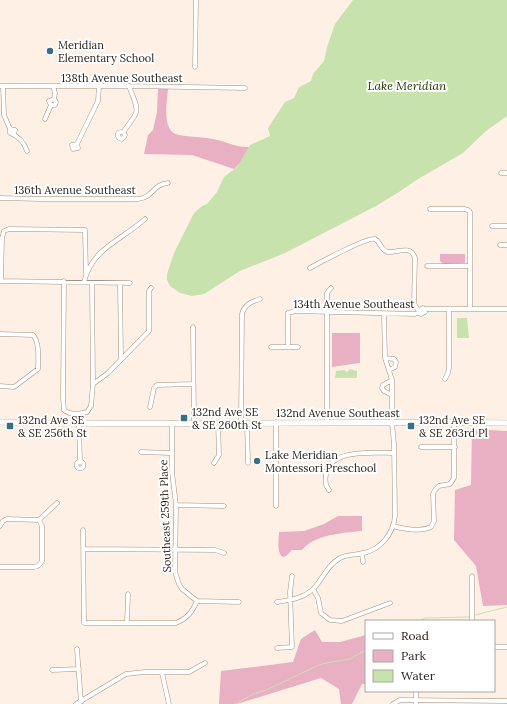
<svg xmlns="http://www.w3.org/2000/svg" width="507" height="704" viewBox="0 0 507 704" font-family="Lora,serif">
  <rect width="100%" height="100%" fill="#fef0e4"/>
  <path fill="#e8b0c2" d="M158,89H168C167,102 161,132 179,135C190,137 202,137 213,139C226,141 236,148 249,147L240,163L234,169L192,155L144,154L148,135L153,130L157,112Z
    M440,254H465V263L443,264L440,261Z
    M332,333H360V363L332,367Z
    M472,429L507,431V605L483,606L476,566L454,540L455,490L471,485Z
    M338,516H362V531C343,533 315,534 302,550H292L286,556L283,557C276,553 279,539 279,532L304,531L324,524Z
    M315,630L322,642H340L366,635V684H362L352,704H341L339,689L321,678L237,704H219L221,671L293,662L301,639Z"/>
  <path fill="#c8e2ad" d="M353,0H507V116L486,131L463,153L418,179L399,192L376,206L285,253L240,271L204,294L192,296L180,293L170,286L167,280V274L174,253L194,213L202,206L207,204L217,192L224,177L237,167L250,145L270,136L268,128L285,102L294,98L299,87L311,81L313,74L324,61L327,47L335,24Z
    M457,318H467L469,338H457Z
    M350,369L357,371V378H335L336,371L344,370L347,372Z"/>
  <g fill="none" stroke-linecap="round" stroke-linejoin="round">
    <path stroke="#c8e2ad" stroke-width="1" d="M475,615L507,607
      M420,621L425,618L469,617
      M235,704L255,693L264,691L319,665L326,663L350,659L366,650"/>
    <g stroke="#a5907d" stroke-width="5">
      <path id="street" d="M195,67L196,0
        M0,86H129L245,88
        M3,86L4,115L10,129
        M53,86L55,93L54,99L56,102L55,105H51L49,101L54,99
        M45,119L51,105
        M123,132L125,135L124,137L122,139L119,138L118,136V133L121,132H123C141,109 139,113 129,86
        M14,134L15,130L10,129V133C18,136 24,142 27,151
        M77,144L72,145L73,149L78,148L77,144L98,101L99,86
        M501,173H507
        M0,198L40,199H138C154,197 153,184 168,183
        M430,209H464L468,210L470,212V309
        M492,226H507
        M500,245H507
        M427,266H470
        M310,268C319,263 367,237 375,239C381,242 380,250 388,252C398,253 411,244 415,258L414,304L421,314L425,312L423,308L419,310
        M0,281L130,283
        M1,281L2,238L4,231L9,229L85,230L86,273
        M64,281L63,398L64,410C70,415 80,414 87,412L91,406L93,384L92,283
        M84,282C92,248 122,240 145,219
        M120,284L121,358
        M425,309H507
        M193,327L194,423
        M0,334L33,335C40,343 38,359 38,369L14,387L0,386
        M271,347H298
        M288,347V313L296,311L415,314L420,312
        M385,358L394,359L396,362L395,367L389,370
        M445,379L448,373L449,368V309
        M392,380L383,385L382,388L384,391L392,395
        M93,384L108,373L149,331V291L151,288
        M150,407L154,388L157,385L193,384
        M327,422V293L331,288
        M172,423V472L176,505L175,572L179,584L182,589L197,601
        M241,423L242,314C245,304 251,302 260,299
        M247,423L248,463
        M79,424L80,462
        M421,447H455
        M141,452L171,453
        M76.5 465a3.5 3.5 0 1 1 7 0a3.5 3.5 0 1 1-7 0Z
        M214,463L219,455L218,423
        M329,490L326,485C320,447 370,453 394,453
        M176,505L224,506
        M276,506V422
        M0,526L3,521L7,519L39,520L57,503
        M393,526C404,529 420,532 431,527L434,521L433,494L435,490L439,486L450,484L454,478V423
        M83,530L84,623H176C188,618 192,612 197,601
        M83,549L215,550L224,553
        M362,553L363,562
        M0,567H33C37,567 40,565 42,561V526L39,520
        M313,589L318,598L321,613L330,620L342,621L390,603
        M197,601L239,602
        M277,602C291,600 306,598 316,586C324,576 328,565 340,558C347,554 356,555 364,553C381,549 394,533 395,515L394,444L392,423V380L385,358L384,314
        M472,621V576
        M127,623L128,594
        M494,647H507
        M277,648L292,647L290,592L292,576
        M77,649L81,702
        M52,670L79,669
        M162,673L169,704
        M416,691V704
        M76,704L126,674L145,672H189L205,663
        M393,704L400,700L507,701"/>
    </g>
    <g stroke="#a5907d" stroke-width="6">
      <path id="secondary" d="M0,422C169,426 338,421 507,423"/>
    </g>
    <use href="#street" stroke="#fff" stroke-width="4"/>
    <use href="#secondary" stroke="#fff" stroke-width="5.5"/>
  </g>
  <g fill="#357088" stroke="#fff" stroke-width="1.5">
    <circle cx="50" cy="51" r="4"/>
    <rect x="180" y="414" width="8" height="8" rx="2"/>
    <rect x="6" y="422" width="8" height="8" rx="2"/>
    <rect x="407" y="422" width="8" height="8" rx="2"/>
    <circle cx="257" cy="461" r="4"/>
  </g>
  <g text-anchor="middle" stroke-width="4" stroke-linejoin="round" paint-order="stroke">
    <g font-size="11" fill="#2b221b" stroke="#fff" text-anchor="start">
      <text x="58" y="49">Meridian<tspan x="58" dy="13">Elementary School</tspan></text>
      <text x="192" y="416">132nd Ave SE<tspan x="192" dy="13">&amp; SE 260th St</tspan></text>
      <text x="18" y="424">132nd Ave SE<tspan x="18" dy="13">&amp; SE 256th St</tspan></text>
      <text x="419" y="424">132nd Ave SE<tspan x="419" dy="13">&amp; SE 263rd Pl</tspan></text>
      <text x="265" y="459">Lake Meridian<tspan x="265" dy="13">Montessori Preschool</tspan></text>
    </g>
    <g font-size="11" fill="#2b221b" stroke="#fff">
      <text x="122" y="82">138th Avenue Southeast</text>
      <text x="75" y="194">136th Avenue Southeast</text>
      <text x="354" y="308">134th Avenue Southeast</text>
      <text x="338" y="417">132nd Avenue Southeast</text>
      <text transform="translate(165 516) rotate(-92)" y="4">Southeast 259th Place</text>
    </g>
    <g font-size="12" font-style="italic" fill="#233900" stroke="#fff">
      <text x="407" y="90">Lake Meridian</text>
    </g>
  </g>
  <rect x="365" y="620" width="130" height="72" fill="#ffffff" stroke="#aaa7a4"/>
  <rect x="373" y="633" width="20" height="6" fill="#ffffff" stroke="#aaa7a4"/>
  <text x="401" y="640" font-size="12" fill="#2b221b">Road</text>
  <rect x="373" y="650" width="20" height="12" fill="#e8b0c2" stroke="#aaa7a4"/>
  <text x="401" y="660" font-size="12" fill="#2b221b">Park</text>
  <rect x="373" y="670" width="20" height="12" fill="#c8e2ad" stroke="#aaa7a4"/>
  <text x="401" y="680" font-size="12" fill="#2b221b">Water</text>
</svg>
